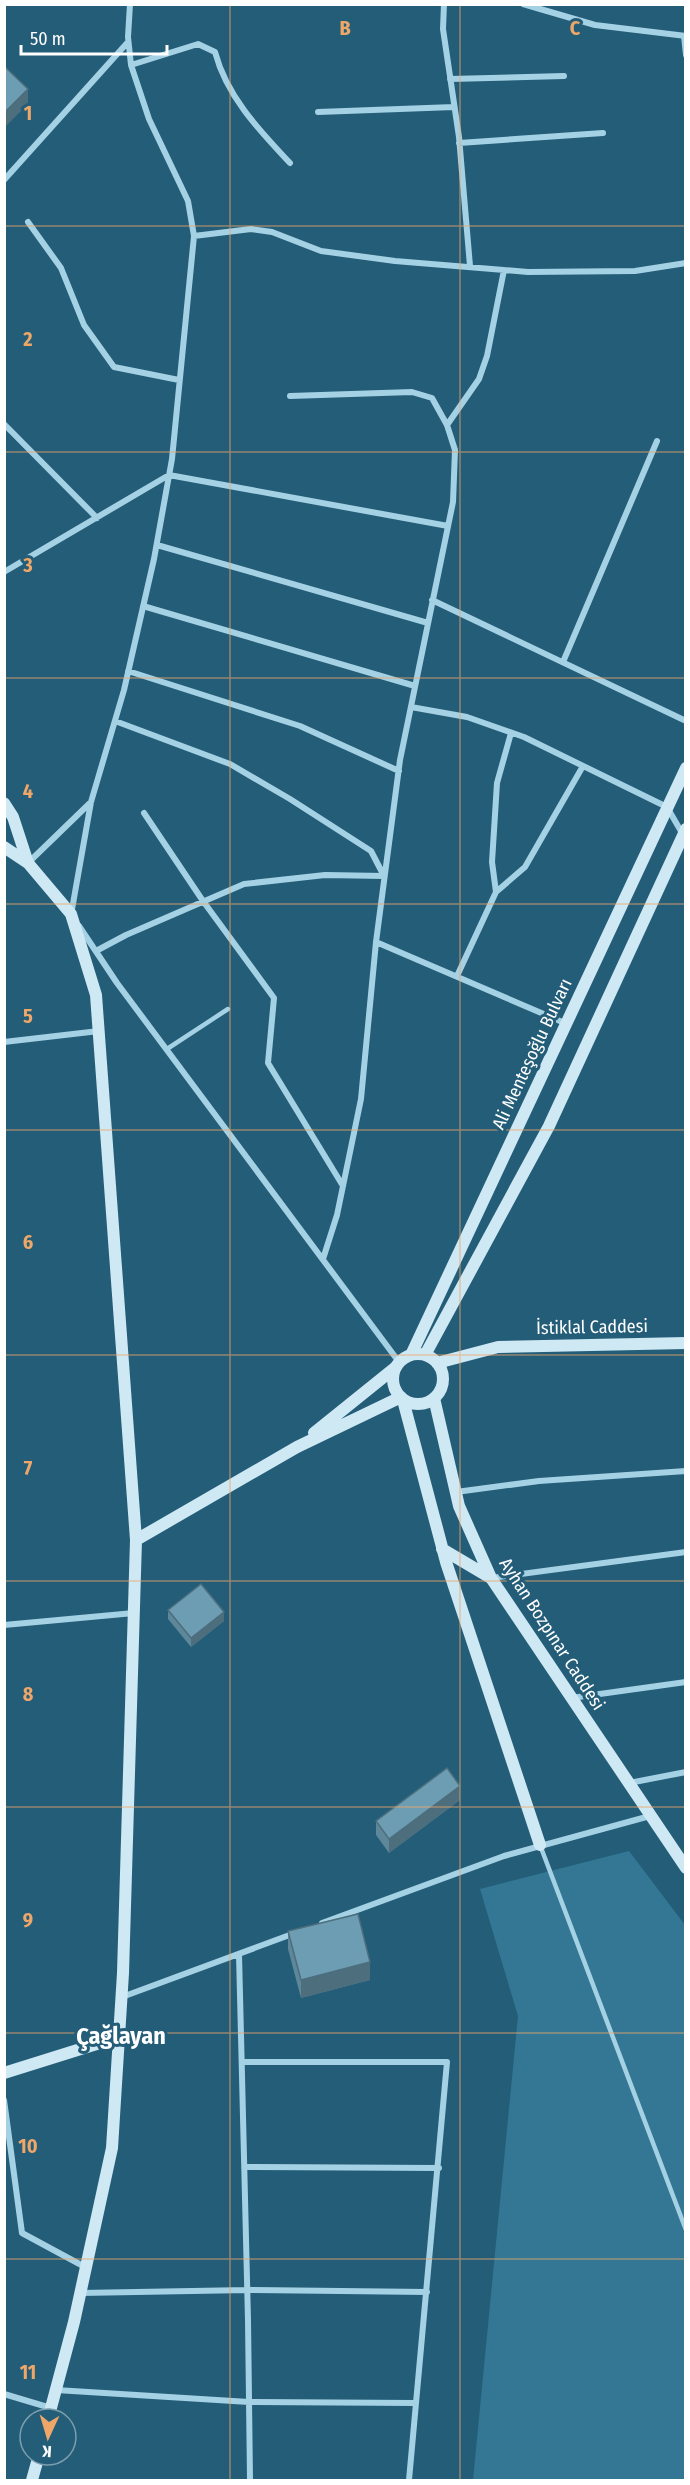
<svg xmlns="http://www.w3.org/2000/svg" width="690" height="2485" viewBox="0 0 690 2485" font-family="'Fira Sans Condensed',sans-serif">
  <rect width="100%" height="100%" fill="#245d78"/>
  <path fill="#347794" d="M629,1851L685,1925V2480H473L518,2016L480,1889Z"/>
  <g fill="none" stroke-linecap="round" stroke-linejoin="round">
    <path stroke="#a5d1e4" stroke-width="4.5" d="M167,1049L228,1009
      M540,1845L686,2230"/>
    <path stroke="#a5d1e4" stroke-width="6" d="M444,4L443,29L459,137L470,266
      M523,4L595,25L686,36
      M684,36L686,55
      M131,65L198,44L215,52C227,97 259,130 290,163
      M450,79L564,76
      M318,112L454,107
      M459,143L603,133
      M4,180L128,42
      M28,222L61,268L84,325L114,367L179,380
      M194,236L251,229L272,232L321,251L395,261L528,272L635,271L686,263
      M290,396L412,392L432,398L447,425L455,450L453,502L400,760L376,942L361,1099L337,1215L323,1259
      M4,424L97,518
      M447,425L479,379L487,356L504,270
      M157,545L428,623
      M4,572L169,475L448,526
      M432,600L686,721
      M143,606L415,686
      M563,662L657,441
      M128,671L300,726L399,771
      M411,707L467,717L524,737L667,807L682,833
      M144,813L203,901L274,998L268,1063L343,1186
      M28,863L91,802
      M496,892L492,862L497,783L511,733
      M71,915L91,802L124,690L154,559L172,459L194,236L188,201L149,119L131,65L128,37L130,4
      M79,926L117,983L399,1362
      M376,942L567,1024
      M96,951L126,935L244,884L325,875L384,876L371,851L290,799L230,764L115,721
      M457,976L496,892L525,867L583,766
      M4,1042L99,1031
      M456,1492L539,1481L686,1471
      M491,1578L686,1552
      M4,1625L134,1613
      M571,1698L686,1682
      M629,1783L686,1772
      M322,1923L504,1856L650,1816
      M239,1954L248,2320L250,2480
      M122,1997L295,1933
      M242,2062H447L409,2480
      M4,2100L22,2233L85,2267
      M245,2167L439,2168
      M80,2293L248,2290L427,2292
      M56,2390L249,2402L416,2403
      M4,2394L51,2408"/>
    <path stroke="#cee8f4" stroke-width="12" d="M4,803L13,817L28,863L71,914L96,995L136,1540L123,1973L112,2148L74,2322L48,2419
      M4,847L28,863
      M393 1379a25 25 0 1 1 50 0a25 25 0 1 1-50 0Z
      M411,1355L686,768
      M425,1355L549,1126L686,829
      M437,1363L498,1347L686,1343
      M434,1398L459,1506L491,1578L686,1868
      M403,1400L446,1562L540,1845
      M314,1433L396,1367
      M136,1540L297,1447L401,1397
      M442,1549L491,1578
      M4,2073L119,2037
      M32,2480L39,2455"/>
  </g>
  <path fill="#5e879a" d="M168,1610L224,1621L191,1647L168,1619Z
    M460,1800L389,1853L376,1835V1821Z
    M288,1931L370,1980L301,1998L288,1949Z"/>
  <path fill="#4c6e7d" d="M28,89V104L4,128V113Z
    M224,1612V1621L191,1647V1638Z
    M460,1786V1800L389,1853V1839Z
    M370,1962V1980L301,1998V1980Z"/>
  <path fill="#6d9db3" stroke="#4c6e7d" stroke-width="1.5" d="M4,66L28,89L4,113Z
    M201,1584L224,1612L191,1638L168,1610Z
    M447,1768L460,1786L389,1839L376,1821Z
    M358,1914L370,1962L301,1980L288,1931Z"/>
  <path fill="none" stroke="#eea769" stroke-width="1.5" stroke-opacity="0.55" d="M230,4V2480M460,4V2480M4,226H686M4,452H686M4,678H686M4,904H686M4,1130H686M4,1355H686M4,1581H686M4,1807H686M4,2033H686M4,2259H686"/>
  <g text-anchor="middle" stroke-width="6" stroke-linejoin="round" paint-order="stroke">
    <g font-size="18" fill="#fff" stroke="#245d78">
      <text transform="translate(532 1054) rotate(-65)" y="6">Ali Menteşoğlu Bulvarı</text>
      <text transform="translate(592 1327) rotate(-1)" y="6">İstiklal Caddesi</text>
      <text transform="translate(552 1634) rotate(57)" y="6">Ayhan Bozpınar Caddesi</text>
    </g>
    <g font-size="24" font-weight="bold" fill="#fff" stroke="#245d78">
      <text x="121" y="2044">Çağlayan</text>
    </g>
  </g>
  <g font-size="20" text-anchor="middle" font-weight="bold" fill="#eea769" stroke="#245d78" stroke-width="6" stroke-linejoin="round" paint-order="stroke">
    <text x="345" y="35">B</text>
    <text x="575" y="35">C</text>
    <text x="28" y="120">1</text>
    <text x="28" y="346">2</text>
    <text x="28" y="572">3</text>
    <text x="28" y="798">4</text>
    <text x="28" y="1023">5</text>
    <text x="28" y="1249">6</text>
    <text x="28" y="1475">7</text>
    <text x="28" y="1701">8</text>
    <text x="28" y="1927">9</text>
    <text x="28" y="2153">10</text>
    <text x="28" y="2379">11</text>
  </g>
  <rect width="690" height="2485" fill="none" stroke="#ffffff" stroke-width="12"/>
  <g transform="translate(48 2437) rotate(184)"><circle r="28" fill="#245d78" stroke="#7c9eae" stroke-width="1.5"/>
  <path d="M0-4.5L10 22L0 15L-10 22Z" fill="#eea769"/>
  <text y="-9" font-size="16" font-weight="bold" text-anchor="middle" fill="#ffffff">K</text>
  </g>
  <path d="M21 45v9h146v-9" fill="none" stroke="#ffffff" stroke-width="3"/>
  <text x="30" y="45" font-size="18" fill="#ffffff" stroke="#245d78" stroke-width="4.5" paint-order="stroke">50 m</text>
</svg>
